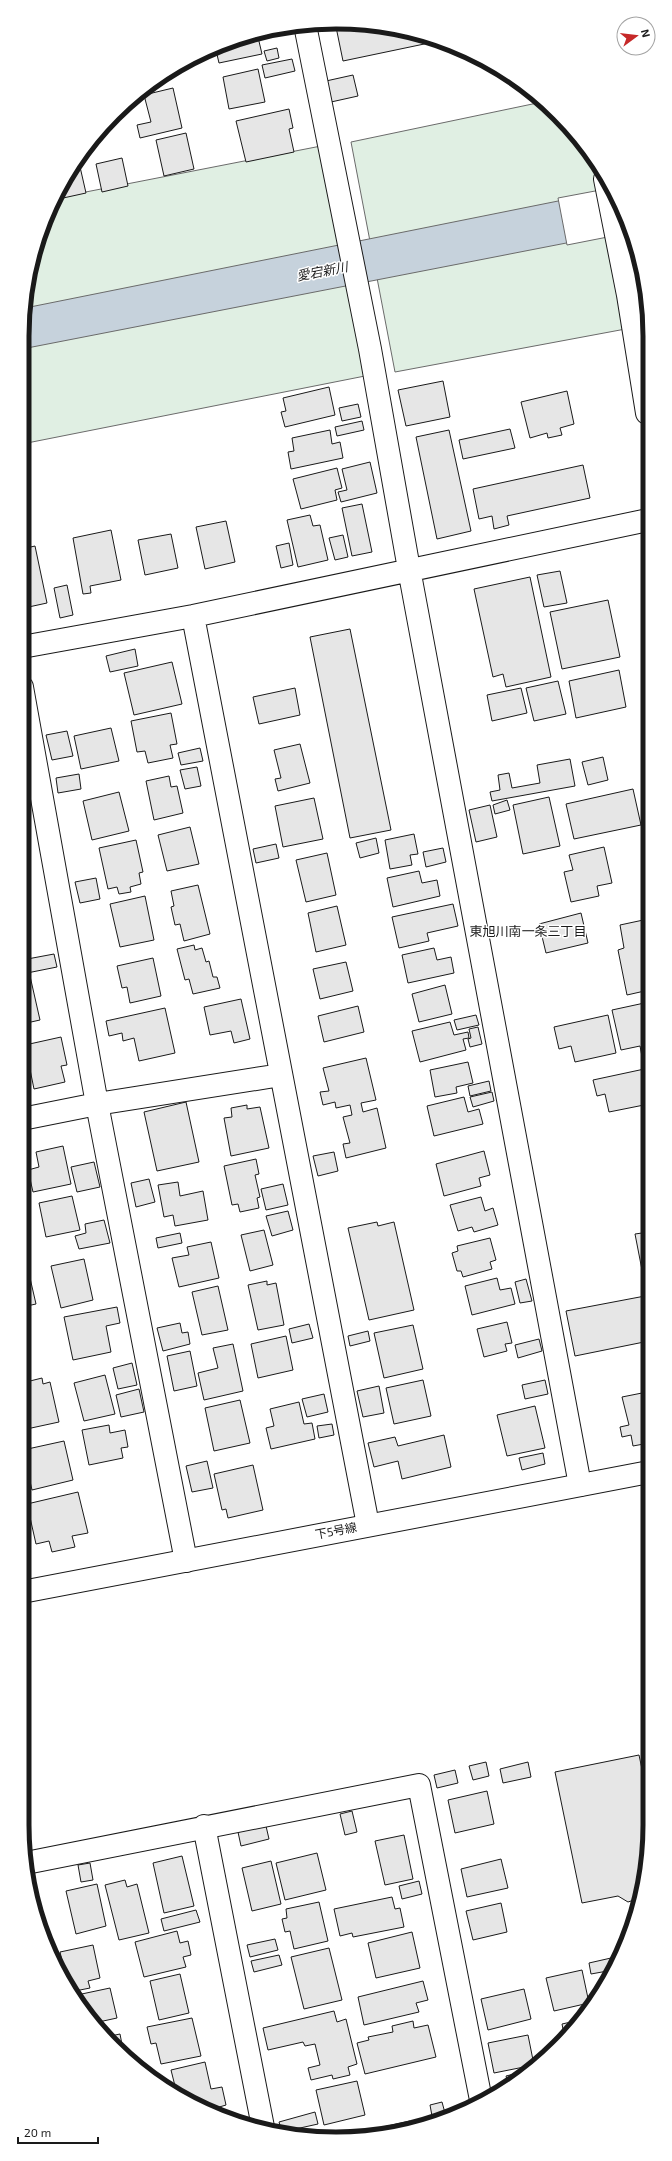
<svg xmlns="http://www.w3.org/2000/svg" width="672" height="2161" viewBox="0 0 672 2161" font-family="'Exo 2','Noto Sans JP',sans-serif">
  <rect width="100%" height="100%" fill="#fff"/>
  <path fill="#e0efe3" stroke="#6a6a6a" d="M542,102L558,114L618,197L647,295V325L395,372L351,142Z
    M321,146L370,375L22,444C22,362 15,274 55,198Z"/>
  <path fill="#c6d2dc" stroke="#6a6a6a" d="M613,190L628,231L22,349L25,308Z"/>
  <path fill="#fff" stroke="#6a6a6a" d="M611,188L618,197L628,233L567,245L558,198Z"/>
  <path fill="#e6e6e6" stroke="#1a1a1a" d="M335,22L397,28L429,40V43L343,61Z
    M257,33L262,54L219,63L215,46Z
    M277,48L279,58L267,61L264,51Z
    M292,59L295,71L265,78L262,65Z
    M258,69L265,102L229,109L223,77Z
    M353,75L358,96L331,102L326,81Z
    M173,88L182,128L140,138L137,125L151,122L144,95Z
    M289,109L293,128L289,129L294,152L246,162L236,121Z
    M186,133L194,169L164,176L156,140Z
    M78,158L86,193L54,200L75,161Z
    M122,158L128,186L102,192L96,164Z
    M443,381L450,417L406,426L398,390Z
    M329,387L335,415L285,427L281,412L286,411L283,398Z
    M567,391L574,424L560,428L562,435L548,438L547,433L530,438L521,402Z
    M358,404L361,417L342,421L339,408Z
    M362,421L364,430L337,436L335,427Z
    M510,429L515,448L463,459L459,440Z
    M330,430L332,444L340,442L343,458L291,469L288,452L294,451L292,438Z
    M449,430L471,531L437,539L416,437Z
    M370,462L377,493L341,502L338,492L347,490L342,469Z
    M583,465L590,498L507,516L509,525L494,529L492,516L479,519L473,489Z
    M337,468L342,488L335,490L337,500L301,509L293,479Z
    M362,504L372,552L352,556L342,508Z
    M310,515L313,526L320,525L328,560L298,567L287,520Z
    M226,521L235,562L205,569L196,527Z
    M111,530L121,580L90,586L91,593L83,594L73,538Z
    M171,534L178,568L145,575L138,540Z
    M343,535L348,557L335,560L329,538Z
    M289,543L293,565L281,568L276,546Z
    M35,546L47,603L24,608V603H22V549Z
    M560,571L567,603L544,607L537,575Z
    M530,577L551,677L506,687L503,674L493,677L474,589Z
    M67,585L73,615L60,618L54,588Z
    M608,600L620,657L562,669L550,612Z
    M350,629L391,830L350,838L310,637Z
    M135,649L138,666L110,672L106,656Z
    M172,662L182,704L134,715L124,673Z
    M619,670L626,707L576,718L569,681Z
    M558,681L566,714L534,721L526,688Z
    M295,688L300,715L259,724L253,697Z
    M521,688L527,713L492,721L487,695Z
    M171,713L177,744L170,745L173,758L148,763L145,751L137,752L131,721Z
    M111,728L119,761L81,769L74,736Z
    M67,731L73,756L52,760L46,735Z
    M300,744L310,783L278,791L275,779L281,778L274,750Z
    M200,748L203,761L181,765L178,753Z
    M603,757L608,780L588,785L582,762Z
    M570,759L575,786L492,801L490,792L500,790L498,775L509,773L512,788L540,783L537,765Z
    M197,767L201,786L185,789L180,770Z
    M79,774L81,789L58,793L56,778Z
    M169,776L171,787L177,786L183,813L154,820L146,781Z
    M633,789L641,825L574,839L566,804Z
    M119,792L129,831L92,840L83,801Z
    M549,797L560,846L523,854L513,805Z
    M314,798L323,839L283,847L275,806Z
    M507,800L510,810L495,814L493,805Z
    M490,805L497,837L476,842L469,810Z
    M190,827L199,864L167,871L158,835Z
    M414,834L418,854L410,855L412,865L390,869L385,840Z
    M376,838L379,853L360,858L356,843Z
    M136,840L143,872L139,873L141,884L130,887L131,892L119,894L117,887L108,889L99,848Z
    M276,844L279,858L256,863L253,849Z
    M604,847L612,883L597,886L599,896L571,902L564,872L573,870L569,855Z
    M443,848L446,862L426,867L423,852Z
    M327,853L336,895L306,902L296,860Z
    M419,871L422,883L437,880L440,896L393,907L387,878Z
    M96,878L100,899L80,903L75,882Z
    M198,885L210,934L184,941L180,924L175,925L171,907L174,906L171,891Z
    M145,896L154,940L120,947L110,904Z
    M453,904L458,926L427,933L429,941L399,948L392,917Z
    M337,906L346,945L316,952L308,913Z
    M581,913L588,943L546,953L539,924Z
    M648,919L649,990L627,995L618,950L624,948L620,925Z
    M22,920H24L30,950L22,952Z
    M194,945L195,950L202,948L206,962L209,961L213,977H217L220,988L193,994L189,979L185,980L177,949Z
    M434,948L437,960L451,957L454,973L408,983L402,955Z
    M54,954L57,967L22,974V960Z
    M153,958L161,996L130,1003L127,987L122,988L117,966Z
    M346,962L353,991L320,999L313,969Z
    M30,976L40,1020L22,1024V978Z
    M445,985L452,1014L419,1022L412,994Z
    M241,999L250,1039L234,1043L231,1031L210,1035L204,1007Z
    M649,1002V1061L643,1062L640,1046L621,1050L612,1010Z
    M358,1006L364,1032L324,1042L318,1016Z
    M165,1008L175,1053L139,1061L134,1038L123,1041L122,1033L109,1036L106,1021Z
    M476,1015L479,1025L457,1030L454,1020Z
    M608,1015L616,1053L575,1062L571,1046L559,1049L554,1027Z
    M450,1022L454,1035L468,1032L469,1038L463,1039L466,1050L420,1062L412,1031Z
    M478,1027L482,1044L470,1047L468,1039L471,1038L469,1029Z
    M61,1037L67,1065L61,1066L65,1082L34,1089L25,1045Z
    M366,1058L376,1100L361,1103L363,1112L377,1108L386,1148L346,1158L343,1144L350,1143L343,1117L352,1115L350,1105L336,1108L335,1102L323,1105L320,1092L329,1091L323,1068Z
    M468,1062L473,1083L456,1087L457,1093L435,1097L430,1070Z
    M649,1068V1104L609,1112L605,1094L597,1096L593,1080Z
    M25,1073L30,1093L22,1095V1074Z
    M489,1081L491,1091L470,1096L468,1086Z
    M492,1092L494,1101L473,1107L470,1097Z
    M464,1097L468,1112L479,1109L483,1124L434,1136L427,1106Z
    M186,1102L199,1162L157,1171L144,1112Z
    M247,1105V1109L260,1107L269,1148L231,1156L224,1118L232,1117L231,1108Z
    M63,1146L71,1184L33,1192L28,1170L39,1167L36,1152Z
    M484,1151L490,1175L479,1178L481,1186L444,1196L436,1164Z
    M334,1152L338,1171L318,1176L313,1156Z
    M256,1159L259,1174L255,1175L260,1197L257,1198L259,1208L240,1212L238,1204L232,1205L224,1166Z
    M94,1162L100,1187L77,1192L71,1167Z
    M149,1179L155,1202L136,1207L131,1183Z
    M178,1182L180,1196L203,1191L208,1220L175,1226L173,1215L164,1217L158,1185Z
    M283,1184L288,1205L266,1210L261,1189Z
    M72,1196L80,1230L46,1237L39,1203Z
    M481,1197L485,1211L493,1208L498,1225L474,1232L472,1227L458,1231L450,1205Z
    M288,1211L293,1230L272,1236L266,1216Z
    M104,1220L110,1243L79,1249L75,1236L86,1233L85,1224Z
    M377,1222L378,1226L394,1222L414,1310L369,1320L348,1228Z
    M264,1230L273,1265L250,1271L241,1235Z
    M649,1232V1269L642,1270L635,1234Z
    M180,1233L182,1243L158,1248L156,1238Z
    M490,1238L496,1260L490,1262L492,1269L463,1277L461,1271H457L452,1253L458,1251L457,1246Z
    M211,1242L219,1278L179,1287L172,1258L189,1255L187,1247Z
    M84,1259L93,1300L61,1308L51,1266Z
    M27,1265L36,1304L22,1307V1266Z
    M497,1278L500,1290L511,1288L515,1304L472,1315L465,1286Z
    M526,1279L532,1301L520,1303L515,1282Z
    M267,1281V1285L276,1283L284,1325L258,1330L248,1285Z
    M218,1286L228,1330L202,1335L192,1292Z
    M645,1296L649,1318V1341L575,1356L566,1311Z
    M117,1307L120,1323L106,1326L111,1352L73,1360L64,1317Z
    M507,1322L512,1343L505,1344L507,1351L484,1357L477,1329Z
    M180,1323L182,1333L188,1332L190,1344L163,1351L157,1328Z
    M309,1324L313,1338L292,1343L289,1329Z
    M413,1325L423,1369L384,1378L374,1333Z
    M368,1331L370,1341L350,1346L348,1336Z
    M286,1336L293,1370L258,1378L251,1344Z
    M539,1339L542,1351L518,1358L515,1345Z
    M233,1344L243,1391L204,1400L198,1373L218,1368L213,1348Z
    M190,1351L197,1386L174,1391L167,1356Z
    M132,1363L137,1385L118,1389L113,1368Z
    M105,1375L115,1414L84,1421L74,1383Z
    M42,1378L43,1384L50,1382L59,1422L22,1430V1383Z
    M423,1380L431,1416L394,1424L386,1388Z
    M545,1380L548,1394L525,1399L522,1385Z
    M379,1386L384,1413L363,1417L357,1391Z
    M139,1389L144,1412L121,1417L116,1395Z
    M647,1392L649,1403V1443L633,1446L631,1435L622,1437L620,1427L629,1425L622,1397Z
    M324,1394L328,1412L307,1417L302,1399Z
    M240,1400L250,1443L214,1451L205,1408Z
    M299,1402L304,1424L312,1423L315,1439L271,1449L266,1428L274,1426L270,1409Z
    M535,1406L545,1448L507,1456L497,1415Z
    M332,1424L334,1435L319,1438L317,1426Z
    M109,1425L110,1433L125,1430L128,1447L121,1448L123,1458L89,1465L82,1430Z
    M444,1435L451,1467L402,1479L398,1461L374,1467L368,1443L395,1437L398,1446Z
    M64,1441L73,1480L32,1490L23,1450Z
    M543,1453L545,1464L522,1470L519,1458Z
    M207,1461L213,1488L192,1492L186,1466Z
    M253,1465L263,1510L228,1518L226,1509L222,1510L214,1474Z
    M22,1481H25L28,1493L22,1495Z
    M78,1492L88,1533L72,1536L75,1547L52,1552L49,1541L36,1544L27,1504Z
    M22,1500L26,1521H22Z
    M647,1518H649V1531Z
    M639,1755L650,1807V1825L643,1891L634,1900L628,1902L618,1896L582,1903L555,1772Z
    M486,1762L489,1776L473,1780L469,1766Z
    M528,1762L531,1777L503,1783L500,1769Z
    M455,1770L458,1783L437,1788L434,1775Z
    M487,1791L494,1824L455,1833L448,1800Z
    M352,1811L357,1832L345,1835L340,1814Z
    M266,1826L269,1839L241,1846L238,1832Z
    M404,1835L413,1879L385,1885L375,1841Z
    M317,1853L326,1890L285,1900L276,1863Z
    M182,1856L194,1906L164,1913L153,1863Z
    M501,1859L508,1888L467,1897L461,1869Z
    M271,1861L281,1904L252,1911L242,1868Z
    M90,1863L93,1880L81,1882L78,1865Z
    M125,1880L127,1887L137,1884L149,1933L119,1940L105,1885Z
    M419,1881L422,1894L402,1899L399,1886Z
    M97,1884L106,1926L76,1934L66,1891Z
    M392,1897L395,1909L400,1908L404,1927L353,1937L352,1933L340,1936L334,1909Z
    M319,1902L328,1941L294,1949L290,1931L285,1932L282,1919L287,1918L286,1909Z
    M501,1903L507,1932L473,1940L466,1911Z
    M196,1910L200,1922L164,1931L161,1919Z
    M177,1931L180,1943L188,1941L191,1955L183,1957L186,1967L144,1977L135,1942Z
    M412,1932L420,1968L376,1978L368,1943Z
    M275,1939L278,1950L250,1957L247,1945Z
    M93,1945L100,1978L88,1981L90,1988L75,1991L66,1977L60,1952Z
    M329,1948L342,2000L304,2009L291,1957Z
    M279,1955L282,1965L254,1972L251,1961Z
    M611,1958L613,1970L591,1974L589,1963Z
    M582,1970L589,2003L554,2011L546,1978Z
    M180,1974L189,2013L159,2020L150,1981Z
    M423,1981L428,2000L416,2003L419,2012L364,2025L358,1997Z
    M110,1988L117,2018L94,2023L77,1995Z
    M524,1989L531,2019L488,2030L481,1999Z
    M334,2011L337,2022L346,2019L357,2064L348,2067L350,2075L333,2079L332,2075L311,2080L308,2068L320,2065L315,2044L305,2046L303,2042L268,2050L263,2028Z
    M192,2018L201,2056L161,2064L156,2043L151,2044L147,2027Z
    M580,2020L565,2039L562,2024Z
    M413,2021L414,2028L428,2025L436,2057L365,2074L357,2043L369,2040L368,2037L393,2032L392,2026Z
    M120,2034L124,2055L106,2037Z
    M528,2035L534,2065L494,2073L488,2043Z
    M205,2062L211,2089L222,2087L226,2105L216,2108L217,2113L197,2107L177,2094L171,2070Z
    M530,2070L511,2086L509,2087L506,2076Z
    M357,2081L365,2115L324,2125L316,2090Z
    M442,2102L445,2113L454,2111L428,2123L427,2117L432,2116L430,2105Z
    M315,2112L318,2124L282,2132L279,2122Z
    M410,2121L412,2129L376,2135L374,2129Z"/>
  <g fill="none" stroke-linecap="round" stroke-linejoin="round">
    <g stroke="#1a1a1a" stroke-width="24">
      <path id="minor" d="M305,25L370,349L409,569L580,1485
        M193,616L368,1525
        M22,647L193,616L648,520
        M22,687L97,1104L186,1561
        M22,1119L97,1104L281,1075
        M204,1826L263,2127
        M26,1863L419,1785L481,2100"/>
    </g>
    <g stroke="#1a1a1a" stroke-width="24">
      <path id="tertiary" d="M22,1592L649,1472"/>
    </g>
    <g stroke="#1a1a1a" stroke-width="24">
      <path id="primary" d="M605,179L628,295L647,413"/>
    </g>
    <use href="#minor" stroke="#fff" stroke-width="22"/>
    <use href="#tertiary" stroke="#fff" stroke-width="22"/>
    <use href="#primary" stroke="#fff" stroke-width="22"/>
  </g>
  <g text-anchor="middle" stroke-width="3" stroke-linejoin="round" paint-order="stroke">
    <g font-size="12" fill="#1a1a1a" stroke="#fff">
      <text transform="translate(336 1531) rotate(-11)" y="4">下5号線</text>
    </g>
    <g font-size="13" font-style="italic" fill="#1a1a1a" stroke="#fff">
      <text transform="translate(322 271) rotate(-11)" y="5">愛宕新川</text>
    </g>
    <g font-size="13" fill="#1a1a1a" stroke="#fff">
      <text x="528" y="936">東旭川南一条三丁目</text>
    </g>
  </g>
  <path d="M0 0H672V2161H0ZM336 29H336A307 307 0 0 1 643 336V1825A307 307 0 0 1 336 2132H336A307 307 0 0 1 29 1825V336A307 307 0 0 1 336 29Z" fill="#fff" fill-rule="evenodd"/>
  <path fill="none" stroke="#1a1a1a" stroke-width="5" d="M336 29H336A307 307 0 0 1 643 336V1825A307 307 0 0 1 336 2132H336A307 307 0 0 1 29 1825V336A307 307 0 0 1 336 29Z"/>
  <g transform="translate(636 36) rotate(75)"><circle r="19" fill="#ffffff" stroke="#a3a3a3"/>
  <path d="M0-3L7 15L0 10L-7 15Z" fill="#c62828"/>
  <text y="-6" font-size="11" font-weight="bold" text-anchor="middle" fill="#1a1a1a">N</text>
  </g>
  <path d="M18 2137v6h80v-6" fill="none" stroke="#1a1a1a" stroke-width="2"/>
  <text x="24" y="2137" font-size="12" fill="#1a1a1a" stroke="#ffffff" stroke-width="3" paint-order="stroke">20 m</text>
</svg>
